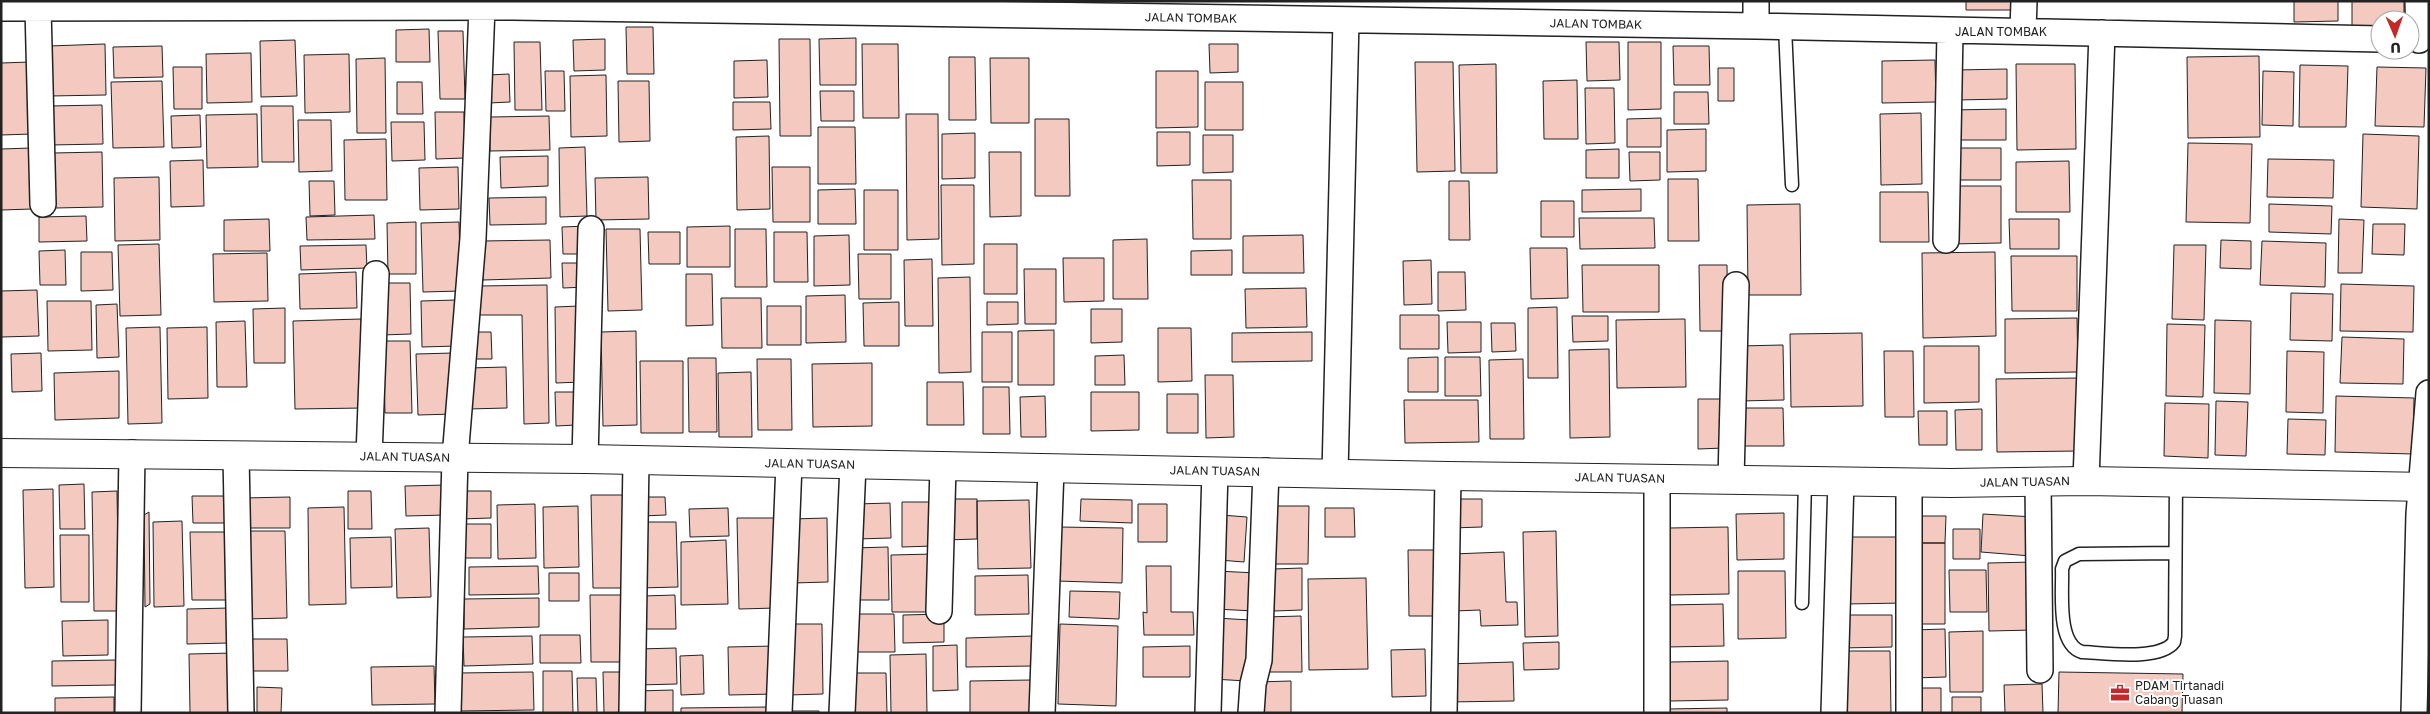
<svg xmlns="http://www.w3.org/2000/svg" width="2430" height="714" viewBox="0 0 2430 714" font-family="'Golos Text',sans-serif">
  <rect width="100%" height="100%" fill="#fff"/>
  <path fill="#f3c9c0" stroke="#222" d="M1966,1H2014V10H1966Z
    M2294,1H2338V21L2294,22Z
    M2352,1H2404V20H2380V27H2352Z
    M626,27H653L654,74H627Z
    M429,29L430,62H396V30Z
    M438,31H463L465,99H440Z
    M856,38V85H820L819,39Z
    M605,39V70L574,71L573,40Z
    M779,39H810L811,136H780Z
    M295,40L297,96L261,97L260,41Z
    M514,42H540L542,110H515Z
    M1586,42H1619L1620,80L1587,81Z
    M1628,42H1661V109L1628,110Z
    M105,44L106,95L50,96L49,46Z
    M862,44H898L899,118H863Z
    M1209,44H1238V72L1210,73Z
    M162,46L163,77L114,78L113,47Z
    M1673,46H1709L1710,85H1674Z
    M251,53L252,102L207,103L206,54Z
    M349,54L350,112L305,113L304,55Z
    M2259,56L2260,137L2188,138L2187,57Z
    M949,57H975L976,120H949Z
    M385,58L386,133H357L356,59Z
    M990,58H1029V123H991Z
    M767,60L768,97L734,98V61Z
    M1935,60L1936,102L1882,103V61Z
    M30,62L32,134L1,135V63Z
    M1415,62H1453L1455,171L1417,172Z
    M1496,64L1497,173H1461L1459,65Z
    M2016,64H2075L2076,149L2017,150Z
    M2300,65L2348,66L2346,127H2299Z
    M173,67H202V109H174Z
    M2377,67L2426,68L2424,127L2375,126Z
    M1718,68H1734V101H1718Z
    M2007,69V99L1956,100V70Z
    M545,71H564L565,111H546Z
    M1156,71H1198V127L1156,128Z
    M2263,71L2294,72L2293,126L2262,125Z
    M509,74L510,102L489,103L488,75Z
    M606,75L607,136L571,137L570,76Z
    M1577,80L1578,139H1544L1543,81Z
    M162,81L164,147L113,148L111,82Z
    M618,81H649L650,141L619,142Z
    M397,82H422L423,114H397Z
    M1205,82H1243V130H1205Z
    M1585,88H1614L1615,143L1586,144Z
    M820,91H854V121H821Z
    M1674,92H1708L1709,124H1674Z
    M733,102H770L771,129L733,130Z
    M102,105L103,144L51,145L50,106Z
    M261,106H293L294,162H262Z
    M2006,109V140H1951V110Z
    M435,112H464L465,158L436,159Z
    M1921,113L1922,184L1881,185L1880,114Z
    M257,114L258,167L207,168L206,115Z
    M906,114H938L939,239L907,240Z
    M200,115L201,147L172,148L171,116Z
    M549,116L550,150L490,151V117Z
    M1661,118V147H1627V119Z
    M1035,119H1069L1070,196H1035Z
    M298,120H331L332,171L299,172Z
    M391,122H424L425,160L392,161Z
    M818,127H855L856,184H818Z
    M1706,129V171L1667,172V130Z
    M1157,132H1190V165L1157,166Z
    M975,133V178L942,179V134Z
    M2363,134L2419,136L2417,209L2361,207Z
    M1203,135H1233V172L1203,173Z
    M769,136L770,209L737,210L736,137Z
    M386,139L387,200H345L344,140Z
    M2188,143L2252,144L2250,223L2186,222Z
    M585,147L587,216L560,217L559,148Z
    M31,148L32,209L1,210V149Z
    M1956,148H2001V180H1957Z
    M1619,149V178H1586V150Z
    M102,152L103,207L55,208L53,153Z
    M989,152H1021V216L990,217Z
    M1629,152H1660V180L1630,181Z
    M548,156V186L501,188L500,157Z
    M2268,159L2334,160L2333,198L2267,197Z
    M203,160L204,206L171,207L170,161Z
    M2069,161L2070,212H2016V162Z
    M458,167L459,209L420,210L419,168Z
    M772,167H810V222H773Z
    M159,177L160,240L115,241L114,178Z
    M648,177L649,219L596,220L595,178Z
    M1668,179H1698L1699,241H1668Z
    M1192,180H1231V239H1193Z
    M309,181H334L335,215L310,216Z
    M1449,181H1469L1470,240H1449Z
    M941,185H974V264L942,265Z
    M1948,186H2001V243L1949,244Z
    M855,189L856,224H818V190Z
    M1641,189V211L1582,212V190Z
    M864,190H898V250H864Z
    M1880,192H1928L1929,242H1880Z
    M546,197V224L490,225L489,198Z
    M1541,201H1574V237H1541Z
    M1800,204L1801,295H1748L1747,205Z
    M2269,204L2332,206L2331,234L2269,232Z
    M374,215L375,239L307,240L306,217Z
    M86,216L87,241L39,242V217Z
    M1579,218H1654L1655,248L1580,249Z
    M269,219L270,251H224V220Z
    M2009,219H2059V249H2010Z
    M2339,219L2364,220L2362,273H2338Z
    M416,222V274H388L387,223Z
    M459,222L461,291L423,292L421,223Z
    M2373,224H2405L2404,255L2372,254Z
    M587,226L588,254H563L562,227Z
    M730,226V267H687V227Z
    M606,229H640L642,310L608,311Z
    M735,229H766L767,287H735Z
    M648,232H680V264H649Z
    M774,232H807L808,282H774Z
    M849,235L850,285L814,286V236Z
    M1303,235L1304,273H1243V236Z
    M1147,239L1148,299H1113V240Z
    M550,240L551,278L483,280L482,241Z
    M2221,240L2251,241V269L2220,268Z
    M2262,241L2326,243L2325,287L2260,285Z
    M159,244L161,315L120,316L118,245Z
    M984,244H1017V294H984Z
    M366,245L367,268L301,270L300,246Z
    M2174,245H2206L2204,320L2172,319Z
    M1530,248H1567L1568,298L1531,299Z
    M65,250L66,285H40L39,251Z
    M1232,250V275H1191V251Z
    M81,252H112L113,290L81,291Z
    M1995,252L1996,336L1923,338L1922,253Z
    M267,253L268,301L214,302L213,254Z
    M858,254H891V299H859Z
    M2011,256H2077V311H2012Z
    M1063,258H1104V301L1064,302Z
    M932,259L933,326H905L904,260Z
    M1431,260L1432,304L1404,305L1403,261Z
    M562,263H586L587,287L563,288Z
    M1582,265H1659V312H1583Z
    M1699,265H1727L1728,331H1700Z
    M1024,269H1056V324H1025Z
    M356,272L357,308L300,309L299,274Z
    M1438,272H1465L1466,310L1438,311Z
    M686,274H712L713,325L686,326Z
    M970,277L971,372L939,373L938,278Z
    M380,283H410L411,334L382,335Z
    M2341,284L2414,286L2413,332L2340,331Z
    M547,285L549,423L524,424L522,315H479L478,286Z
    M1306,288L1307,327L1246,328L1245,289Z
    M37,290L39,336L1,337V291Z
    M2291,293L2333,294L2332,341L2290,340Z
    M845,295L846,342L806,343V296Z
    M721,298H761L762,348H722Z
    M456,300L457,346L422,347L421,301Z
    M47,301H91L92,350L48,351Z
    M899,302V346H864L863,303Z
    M987,302H1018V324L987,325Z
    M117,304L119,357L97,358L96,305Z
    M579,306L581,382L556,383L555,307Z
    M767,306H801V345H767Z
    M1557,307L1558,378H1528V308Z
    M285,308V363H254L253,309Z
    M1091,309H1122V342L1091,343Z
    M1400,315H1439V349H1400Z
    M1572,316H1608V341L1573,342Z
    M2077,318L2078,372L2005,373V319Z
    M361,319L364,408L295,409L293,321Z
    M1685,319L1686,387L1617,388L1616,320Z
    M2215,320L2251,321L2250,394L2214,393Z
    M245,321L247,387H217L216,322Z
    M1447,322H1481V352L1448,353Z
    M1491,323H1515L1516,351L1492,352Z
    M2167,324L2205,325L2203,397L2166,396Z
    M160,327L162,423L128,424L126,328Z
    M207,327L208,398L168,399L167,328Z
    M1158,328H1191L1192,381L1158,382Z
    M1054,330V385H1018V331Z
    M636,331L637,425L603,426L601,332Z
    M469,332H491L492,359H470Z
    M982,332H1012V382H982Z
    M1312,332V361L1232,362V333Z
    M1862,333L1863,406L1791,407L1790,334Z
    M2342,337L2404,339L2403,384L2340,383Z
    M383,341H410L412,413H385Z
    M1783,345L1784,400L1740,401L1739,346Z
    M1924,346H1979V402L1924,403Z
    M1609,349L1610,437L1570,438L1569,350Z
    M1884,351H1913L1914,417H1885Z
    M2287,351L2324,352L2323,413L2286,412Z
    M41,353L42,391L12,392L11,354Z
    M453,353L454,414L418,415L416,354Z
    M1124,355L1125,385H1095V356Z
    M1438,357V392H1408V358Z
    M1445,357H1480L1481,396H1445Z
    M688,358H716L717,432H689Z
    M757,359H791L792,430H758Z
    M1523,359L1524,439H1490L1489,360Z
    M640,361H683V433H641Z
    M872,363V426L813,427L812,364Z
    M506,367L507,408L468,409V368Z
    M119,371V418L55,420L54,373Z
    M751,372L752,437H719L718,373Z
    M1205,375H1233L1234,437L1206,438Z
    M2079,378L2080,451L1997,452L1996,379Z
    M927,382H963L964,425H927Z
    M983,387H1009L1010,434H983Z
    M555,392H575L576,425L556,426Z
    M1091,392H1139V430L1091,431Z
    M1167,394H1198V433H1167Z
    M1045,396L1046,437H1021L1020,397Z
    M2336,396L2414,398L2413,454L2335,452Z
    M1698,399H1724V448L1698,449Z
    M1404,400H1478L1479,442L1405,443Z
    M2216,401L2248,402L2246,456L2215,455Z
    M2165,403L2209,404L2208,458L2164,456Z
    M1737,408H1783L1784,446H1737Z
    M1982,409V450H1956L1955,410Z
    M1918,411H1947V445H1919Z
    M2288,419L2326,420L2325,455L2287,454Z
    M84,484L85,529H60L59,485Z
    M446,485L447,515L406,516L405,486Z
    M53,489L54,587L25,588L23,490Z
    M117,491L119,611H94L92,492Z
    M348,491H371L372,529H348Z
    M460,491H491V518L460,519Z
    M591,495H625L627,588H593Z
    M192,496H230L231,523H193Z
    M290,497V528H244L243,498Z
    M641,497H665L666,515L641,516Z
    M944,499H977V539L945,540Z
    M1081,499L1132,500V523L1080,521Z
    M1451,499H1482V527L1451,528Z
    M1029,500L1031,568L978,569L977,501Z
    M902,502H933V546L902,547Z
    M890,503L891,538L856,539V504Z
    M535,504L536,558L498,559L497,505Z
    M1138,504H1167V542H1138Z
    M578,506L579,567L544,568L543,507Z
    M1273,506H1309L1308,564H1273Z
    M344,507L346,604L309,605L308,508Z
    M728,508L729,536L690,537L689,509Z
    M1325,508H1354L1355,537H1325Z
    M149,512L150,604L145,607L144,515Z
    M1784,513V559L1737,560L1736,514Z
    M1983,514L2034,517L2031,556L1981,552Z
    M1221,515L1247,517L1244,562L1219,560Z
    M1914,516H1946L1945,543H1914Z
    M737,518H776L777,608L739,609Z
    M827,518L828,582L793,583L791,519Z
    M182,521L184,606L154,607L153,522Z
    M637,522H676L678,587L639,588Z
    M459,524H491V558H460Z
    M1059,527L1123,528L1122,583L1057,581Z
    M1728,527L1729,594L1670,595L1669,528Z
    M429,528L431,597L397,598L395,529Z
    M1953,529H1980V559H1953Z
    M244,531H285L287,618L245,619Z
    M1556,531L1558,636L1525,637L1523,532Z
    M190,532H225L226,600H192Z
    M60,535H89V602H61Z
    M391,537L392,587L351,588L350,538Z
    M1844,537H1905V603L1845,604Z
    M726,540L728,604L681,605V542Z
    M1914,543H1945V624H1914Z
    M888,547L889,600H852L851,548Z
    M1408,550H1436L1437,616H1409Z
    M1504,552L1506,602H1517L1518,625L1481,626L1480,610L1454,611L1452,554Z
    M934,554L935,612H892L891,555Z
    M2034,562L2035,630L1989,631L1988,563Z
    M538,566L539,594L469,595V567Z
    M1146,566H1171V612H1193L1194,635H1144L1143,612L1147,613Z
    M1302,568V610L1274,611L1273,569Z
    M1949,570H1986L1987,612H1950Z
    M1216,571L1257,573L1255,611L1214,609Z
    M1738,571H1785L1786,638L1738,639Z
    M549,573H579V601H549Z
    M1028,575L1029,614L975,615V576Z
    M1366,578L1368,669L1309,670L1308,579Z
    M1070,591L1120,592L1119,619L1069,617Z
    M590,595H623L624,662H591Z
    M675,595L676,629H644L643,596Z
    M539,598V627L464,629V599Z
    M1723,604L1724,646L1665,647L1664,605Z
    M229,608V643L187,644V609Z
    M849,614H894L895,652H850Z
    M944,614V642L903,643V615Z
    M1840,615H1892V647L1840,648Z
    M1301,616L1302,672H1266L1265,617Z
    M1216,618L1250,620L1247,681L1212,679Z
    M108,620V655L63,656L62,621Z
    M787,624H822L823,694L788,695Z
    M1060,624L1118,626L1116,706L1058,704Z
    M1945,629L1946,677L1913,678L1912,630Z
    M1983,631V692H1950L1949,632Z
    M540,635H580L581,663H540Z
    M532,636L533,664L464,666L463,637Z
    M1033,636V666L966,667V638Z
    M246,639H287L288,671H246Z
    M1559,642V669L1524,670L1523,643Z
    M957,645L958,690L933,691V646Z
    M775,646L776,694L729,695L728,647Z
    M1190,646V677H1143V647Z
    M676,648L677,684L638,685V649Z
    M1425,649L1426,696L1392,697L1391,650Z
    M1842,651H1890L1891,713H1842Z
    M234,653L235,713H190L189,654Z
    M926,654L927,713H891L890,655Z
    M703,655L704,694L681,695L680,656Z
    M116,660V685L52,686V661Z
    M1728,661V700L1670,701L1669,662Z
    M1513,662L1514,701L1447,702L1446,664Z
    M434,666L435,704L372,705L371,667Z
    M543,671H572L573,713H543Z
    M533,672L534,710L459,711L458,673Z
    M603,672H625L626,712L604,713Z
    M2059,672L2183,674L2182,713H2058Z
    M846,673H886L887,713H846Z
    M577,678H596L597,713H578Z
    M1031,680L1032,713H970V681Z
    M1291,681V713H1257L1256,682Z
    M2042,684L2043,713H2005L2004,685Z
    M257,687L282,688L281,713H257Z
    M1912,688H1941V713H1912Z
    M673,690V713H637L636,691Z
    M114,697V713H55V698Z
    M1952,697H1981V713H1952Z
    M770,707L771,713H681V708Z
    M1727,708V713H1667V709Z
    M782,711H819V713H782Z"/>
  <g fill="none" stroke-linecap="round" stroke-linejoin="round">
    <g stroke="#222" stroke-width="15">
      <path id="lane" d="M1785,27L1792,185
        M2175,553L2079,554L2065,561L2062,569C2063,591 2056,644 2082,652C2105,653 2160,661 2174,642L2175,636L2176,482
        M1802,603L1805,481"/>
    </g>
    <g stroke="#222" stroke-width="28">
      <path id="street" d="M1756,1V26
        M2418,1L2419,40
        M1,8L512,7L1756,26L2380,39
        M38,8L43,204
        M2023,31L2024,1
        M1946,240L1950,32
        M236,455L241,713
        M369,456L376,274
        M585,459L591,229
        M1335,473L1346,20
        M1731,479L1736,285
        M2038,481L2040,670
        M2086,481L2102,33
        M939,611L943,467
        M128,713L132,453
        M448,713L455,458L473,238L482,7
        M632,713L636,460
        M779,713L789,464
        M842,713L853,465
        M1042,713L1051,469
        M1208,713L1215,471
        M1251,713L1253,684L1259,660L1266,471
        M1444,713L1448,476
        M1657,713V478
        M1834,713L1841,481
        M1909,713V482
        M2414,713L2419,514L2429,393"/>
    </g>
    <g stroke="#222" stroke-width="30">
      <path id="secondary" d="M1,453L585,459L1448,476L1951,483L2086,481L2429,487"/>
    </g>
    <use href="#lane" stroke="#fff" stroke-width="12"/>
    <use href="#street" stroke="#fff" stroke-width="25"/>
    <use href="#secondary" stroke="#fff" stroke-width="28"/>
  </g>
  <defs>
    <g id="office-bare" transform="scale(1.5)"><path d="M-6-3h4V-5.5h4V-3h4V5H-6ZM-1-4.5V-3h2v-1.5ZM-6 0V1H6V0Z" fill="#c62828" stroke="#fff" stroke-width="2.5" paint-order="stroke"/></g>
  </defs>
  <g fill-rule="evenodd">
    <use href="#office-bare" x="2120" y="693"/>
  </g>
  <g text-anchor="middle" stroke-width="4" stroke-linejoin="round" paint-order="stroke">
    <g font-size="12" fill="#222" stroke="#fff">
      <text transform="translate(1191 18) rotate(1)" y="4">JALAN TOMBAK</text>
      <text transform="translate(1596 24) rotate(1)" y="4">JALAN TOMBAK</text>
      <text x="2001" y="36">JALAN TOMBAK</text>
      <text transform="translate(405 457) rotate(1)" y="4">JALAN TUASAN</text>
      <text transform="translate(810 464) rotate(1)" y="4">JALAN TUASAN</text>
      <text transform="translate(1215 471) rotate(1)" y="4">JALAN TUASAN</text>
      <text transform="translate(1620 478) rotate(1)" y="4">JALAN TUASAN</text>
      <text transform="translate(2025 482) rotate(-1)" y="4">JALAN TUASAN</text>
    </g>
    <g font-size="12" fill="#222" stroke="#fff" text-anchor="start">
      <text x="2135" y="690">PDAM Tirtanadi<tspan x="2135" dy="14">Cabang Tuasan</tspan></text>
    </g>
  </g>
  <rect width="2430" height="714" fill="none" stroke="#222222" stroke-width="5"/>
  <g transform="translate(2395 35) rotate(178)"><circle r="24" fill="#ffffff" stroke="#a7a7a7"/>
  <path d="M0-4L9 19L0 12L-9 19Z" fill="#c62828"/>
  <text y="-8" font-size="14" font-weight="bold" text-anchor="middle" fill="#222222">U</text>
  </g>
</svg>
